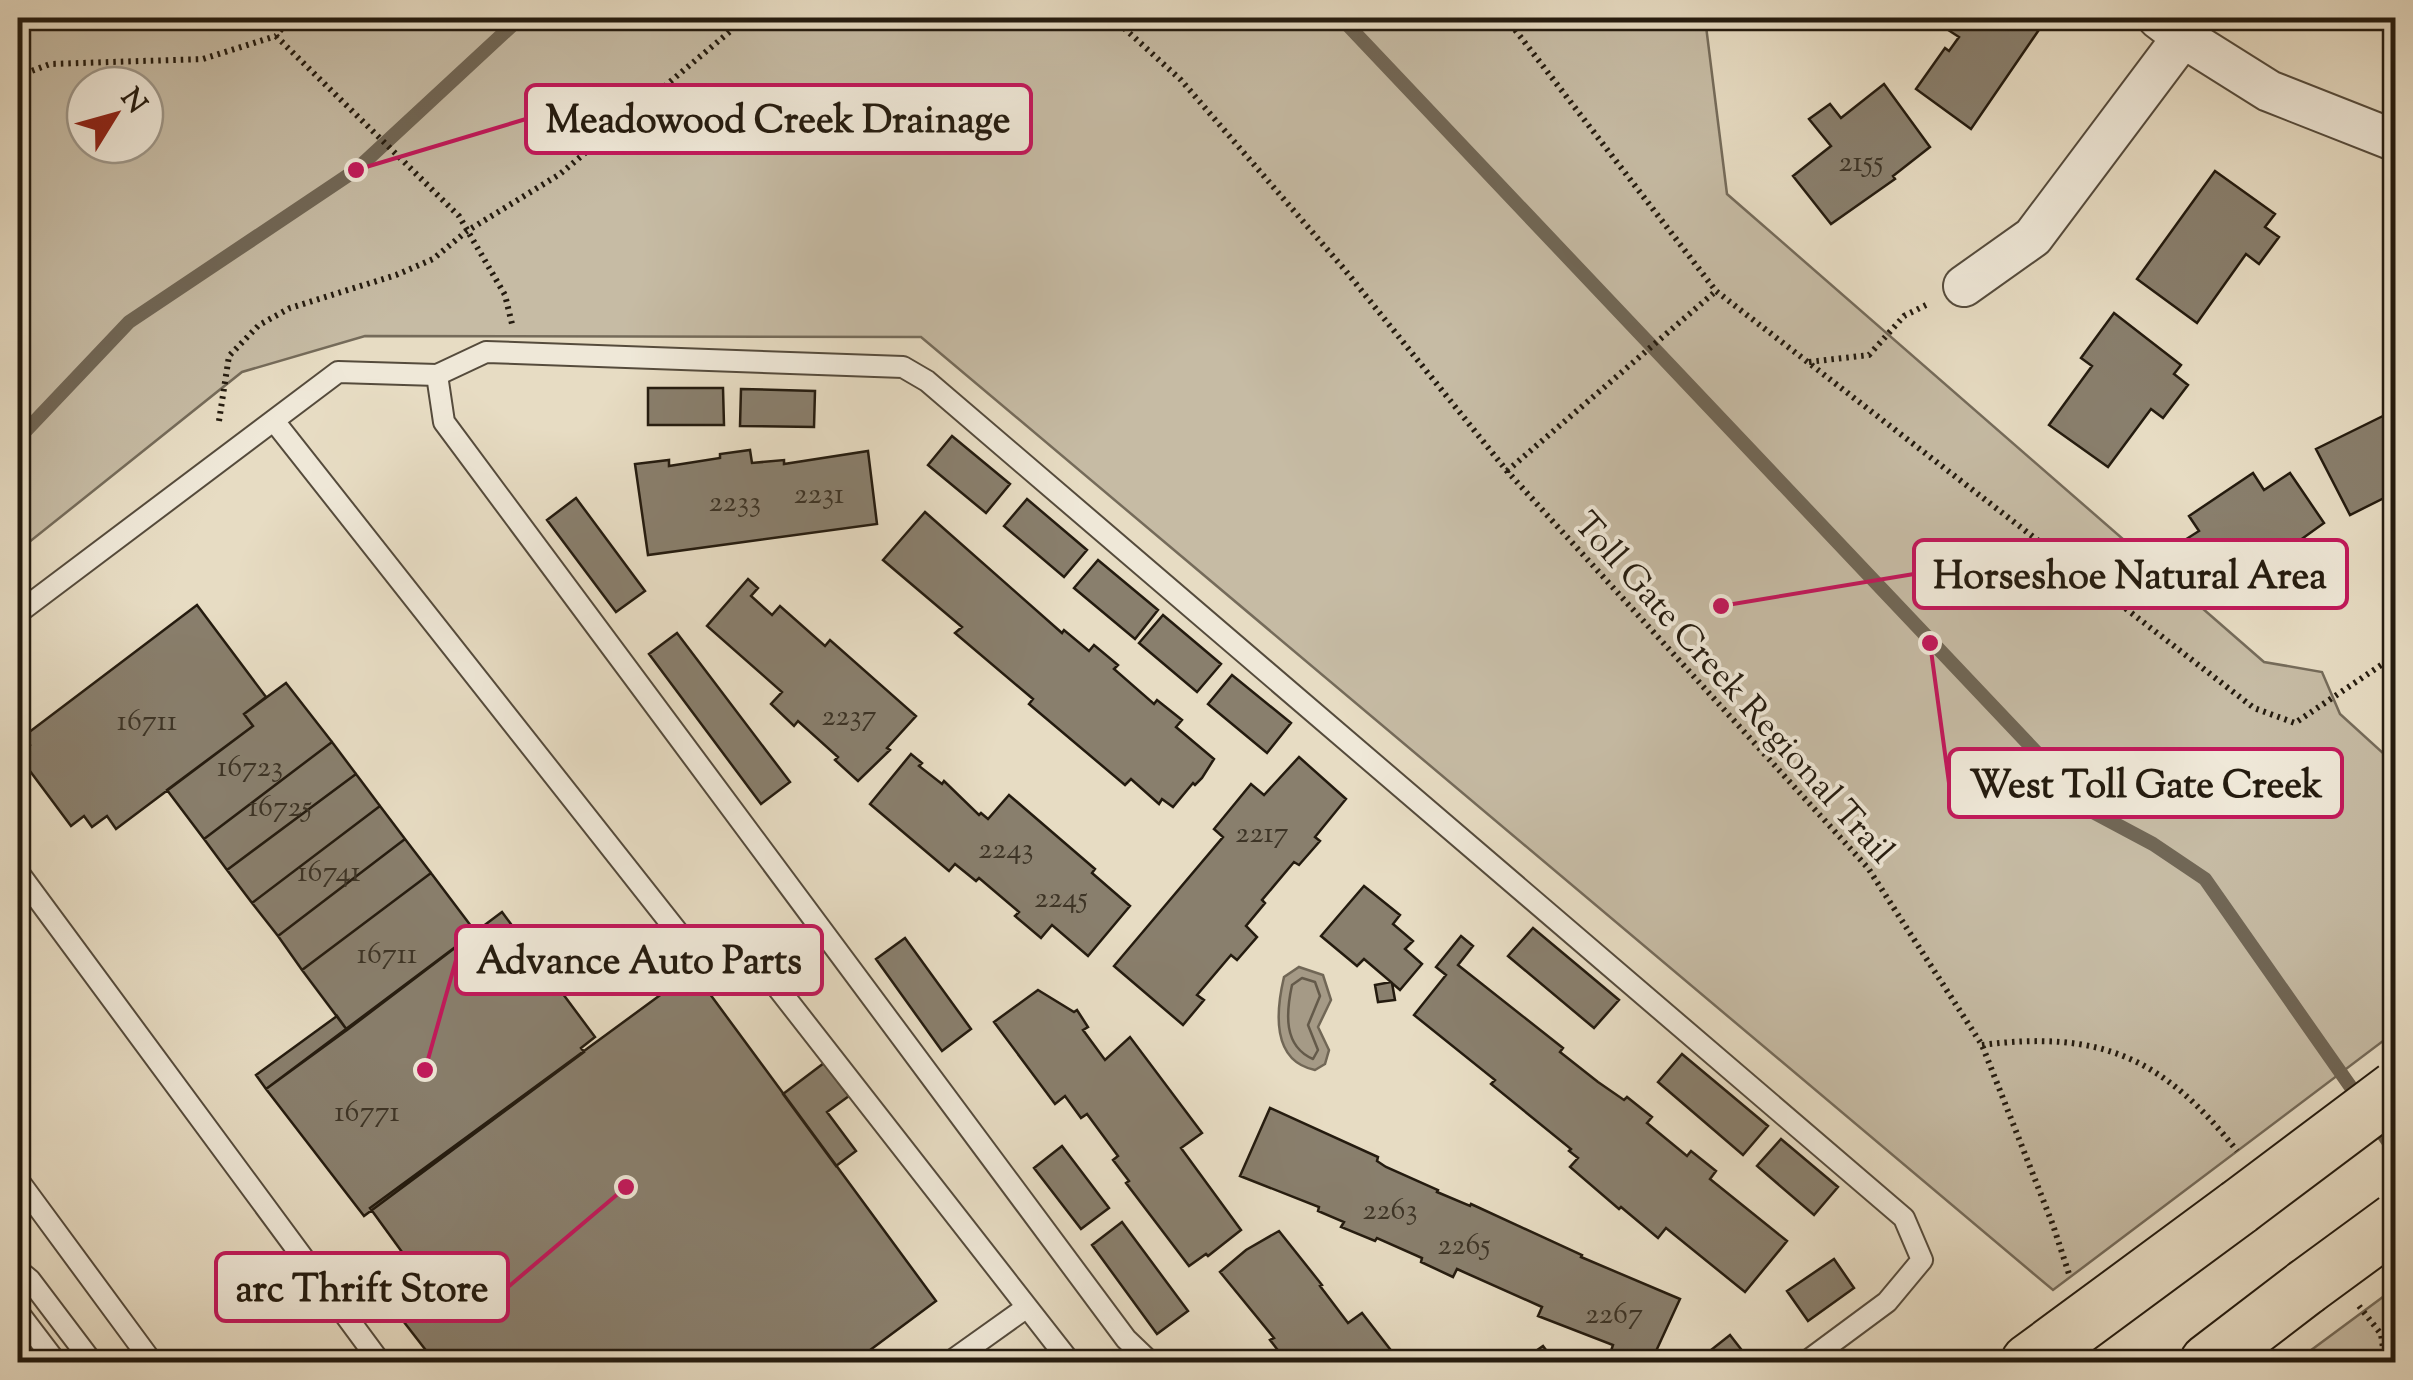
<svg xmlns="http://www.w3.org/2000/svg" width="2413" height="1380" viewBox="0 0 2413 1380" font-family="'Sorts Mill Goudy',serif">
  <rect width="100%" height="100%" fill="#e7dcc3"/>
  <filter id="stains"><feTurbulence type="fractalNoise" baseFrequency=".002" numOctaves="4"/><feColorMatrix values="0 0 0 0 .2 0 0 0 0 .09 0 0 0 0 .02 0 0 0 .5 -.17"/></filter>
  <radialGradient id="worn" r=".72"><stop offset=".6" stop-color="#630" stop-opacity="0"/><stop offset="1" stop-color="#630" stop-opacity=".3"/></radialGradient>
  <path fill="#c6bba4" stroke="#756b5a" stroke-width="2.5" fill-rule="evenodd" d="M18,18H1705L1727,194L2264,662L2322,672L2340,714L2395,764V1032L2053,1290L921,337L365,336L242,372L18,551ZM85,85H145V145H85Z
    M2395,1288V1362H2295Z"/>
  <path fill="#a59a86" stroke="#716756" stroke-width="2.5" d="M1299,967L1323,975L1331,1000L1318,1027L1329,1050L1325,1064L1315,1070C1271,1061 1276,1011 1284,977Z"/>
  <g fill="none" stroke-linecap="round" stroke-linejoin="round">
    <path stroke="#645a4a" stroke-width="2.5" d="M1302,978L1315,982L1320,996L1308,1025L1318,1050L1313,1059C1283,1046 1286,1013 1292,985Z"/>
    <path stroke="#716756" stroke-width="14" d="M1341,18L2093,812L2153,844L2205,879L2362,1103
      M18,439L129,322L356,170L520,18
      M2374,1121L2396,1153"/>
  </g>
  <path fill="#897f6d" stroke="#241b0f" stroke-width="2.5" d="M1952,18H2040L2045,21L1971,129L1916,89L1945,48L1949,51L1959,37L1945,28Z
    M1884,84L1930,147L1893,176L1895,179L1831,224L1793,176L1831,146L1809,119L1830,104L1841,118Z
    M2215,171L2275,214L2265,227L2279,237L2259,264L2246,254L2197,323L2137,279Z
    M2114,313L2181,365L2174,374L2188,385L2163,418L2151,409L2108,467L2049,425L2092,366L2081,358Z
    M648,388H723L724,425H648Z
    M741,389L815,391L814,427L740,426Z
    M2396,393V492L2350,515L2316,449L2393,411L2386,397Z
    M952,436L1010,484L986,513L928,465Z
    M750,450L752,463L784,460V464L868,451L877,524L648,555L635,464L669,460V466L720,458V454Z
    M2253,473L2264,490L2290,473L2324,523L2218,599L2202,576L2189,585L2179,569L2192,560L2180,543L2199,531L2189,516Z
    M576,498L645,591L616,612L547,520Z
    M1027,499L1087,550L1064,577L1004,526Z
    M925,512L1062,633L1064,630L1089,651L1094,645L1118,665L1114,669L1154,704L1157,700L1182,720L1176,727L1214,759L1202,778L1195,785L1193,783L1173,807L1162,799L1159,804L1131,779L1125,785L1029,704L1033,699L955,633L962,627L883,560Z
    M1098,560L1158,610L1135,639L1074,588Z
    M748,579L758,588L751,596L772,615L780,606L825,646L830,640L916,716L887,748L890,750L858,781L835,760L838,757L798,721L794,726L771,704L782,692L707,626Z
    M197,605L266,697L244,714L253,726L116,829L107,816L92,827L84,816L71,826L18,755L30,745L24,736Z
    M1163,615L1221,664L1197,692L1139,643Z
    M677,633L790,782L761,804L649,654Z
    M1232,675L1291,723L1267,753L1208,704Z
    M286,683L332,742L204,839L167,790L253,726L244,714Z
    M332,742L356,774L227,870L204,839Z
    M911,754L922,763L919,766L942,784L944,781L979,815L981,813L988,819L1009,795L1095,869L1092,873L1130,906L1088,956L1052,925L1041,938L1015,916L1019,912L979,878L976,881L955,864L949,871L870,804Z
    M1299,757L1346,799L1315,837L1320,841L1299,865L1294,862L1262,900L1265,903L1246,926L1257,937L1237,960L1231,955L1197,995L1204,1000L1183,1025L1114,966L1223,837L1214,829L1251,784L1264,795Z
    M356,774L380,806L252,903L227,870Z
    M380,806L405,839L278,936L252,903Z
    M405,839L431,873L302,970L278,936Z
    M431,873L471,926L472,935L347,1030L302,970Z
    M1364,886L1400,915L1393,924L1413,941L1405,949L1422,964L1400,990L1392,983L1395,1000L1378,1002L1375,985L1391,982L1364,959L1357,966L1321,936Z
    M502,912L595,1037L581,1048L584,1052L364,1216L266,1089Z
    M1533,928L1619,1000L1594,1028L1508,956Z
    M1461,936L1473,946L1458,965L1563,1048L1560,1052L1598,1082L1624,1100L1627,1097L1652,1117L1647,1123L1687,1156L1691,1151L1716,1171L1710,1179L1787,1241L1745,1292L1666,1228L1658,1238L1621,1207L1619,1209L1570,1167L1578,1158L1569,1151L1571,1149L1491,1084L1495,1080L1414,1015L1446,975L1436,967Z
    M905,938L971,1029L942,1051L876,959Z
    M693,971L936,1301L854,1362H435L369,1277L402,1252L370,1208Z
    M1038,990L1074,1012L1077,1010L1088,1027L1083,1030L1105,1060L1130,1037L1202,1133L1181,1148L1241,1230L1208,1256L1206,1254L1189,1266L1126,1183L1129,1181L1113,1160L1118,1156L1087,1114L1081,1118L1065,1096L1055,1104L994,1022Z
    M337,1016L347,1030L266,1089L256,1075Z
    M1682,1054L1768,1126L1743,1155L1658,1082Z
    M824,1063L849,1096L827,1112L856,1151L836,1166L783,1094Z
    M1270,1108L1378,1157L1377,1161L1386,1167L1438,1190L1437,1192L1470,1206L1471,1204L1582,1255L1581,1257L1680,1299L1651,1362H1636L1611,1351L1613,1345L1538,1316L1542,1307L1457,1269L1453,1277L1421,1262L1422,1258L1377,1238L1375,1241L1341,1227L1344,1222L1318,1211L1319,1207L1240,1176Z
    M1781,1139L1838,1187L1814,1215L1757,1166Z
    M1062,1146L1109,1208L1081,1229L1034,1168Z
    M1122,1222L1188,1311L1157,1334L1092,1245Z
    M1279,1231L1322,1285L1320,1286L1348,1323L1362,1313L1400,1362H1287L1270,1340L1274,1338L1220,1272L1246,1250Z
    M1834,1259L1854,1288L1808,1321L1787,1291Z
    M1730,1335L1751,1362H1698L1697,1361Z
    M1543,1346L1555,1362H1520Z"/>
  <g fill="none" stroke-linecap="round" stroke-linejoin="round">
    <g stroke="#554b3c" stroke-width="24">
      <path id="service" d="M437,375L444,422L1126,1339L1150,1362
        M274,421L687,944L745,946L1070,1362
        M18,613L338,372L437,375L486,352L903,367L927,381L1904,1218L1922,1260L1887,1302L1806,1362
        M18,872L380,1362
        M18,1180L152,1362
        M18,1270L30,1280L92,1362
        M18,1312L56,1362
        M950,1362L1027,1307"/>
    </g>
    <g stroke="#554b3c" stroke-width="44">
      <path id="minor" d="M2158,18L2183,37L2269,91L2396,141
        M1964,286L2033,237L2183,37"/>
    </g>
    <g stroke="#241b0f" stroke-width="59">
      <path id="primary" d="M2029,1362L2239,1207
        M2208,1362L2306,1287"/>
    </g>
    <path stroke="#241b0f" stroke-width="6" stroke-dasharray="2.5 5" stroke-linecap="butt" d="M1113,18L1181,80L1345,270L1507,471L1868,868L1982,1045L2053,1225L2069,1274
      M1506,18L1716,291L2254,708L2295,723L2396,655
      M276,36L459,216L505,295L512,324
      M18,76L50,64L203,59L276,36L290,18
      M1809,362L1869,355L1904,316L1926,305
      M219,421L229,356L259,325L290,308L396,275L433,259L467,231L560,174L746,18
      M1507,471L1716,291
      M1982,1045C2100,1030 2163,1057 2237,1151
      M2359,1306L2381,1334L2385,1362"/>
    <use href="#service" stroke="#efe8d8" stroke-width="20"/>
    <use href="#minor" stroke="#efe8d8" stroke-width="40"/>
    <use href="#primary" stroke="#e7dcc3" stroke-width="55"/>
    <g stroke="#241b0f" stroke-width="59" stroke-linecap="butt">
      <path id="primary-bridge" d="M2239,1207L2396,1089
        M2306,1287L2396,1221"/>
    </g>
    <use href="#primary-bridge" stroke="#e7dcc3" stroke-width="55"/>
  </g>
  <g text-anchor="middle" stroke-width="8" stroke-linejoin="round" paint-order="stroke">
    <g font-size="30" fill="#3d3426">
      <text x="1861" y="171">2155</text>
      <text x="819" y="503">2231</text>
      <text x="735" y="511">2233</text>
      <text x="849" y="725">2237</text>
      <text x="147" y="730">16711</text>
      <text x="250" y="776">16723</text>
      <text x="280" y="816">16725</text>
      <text x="1262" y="842">2217</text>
      <text x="1006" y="858">2243</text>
      <text x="329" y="881">16741</text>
      <text x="1061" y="907">2245</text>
      <text x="387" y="963">16711</text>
      <text x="367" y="1121">16771</text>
      <text x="1390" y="1219">2263</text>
      <text x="1464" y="1254">2265</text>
      <text x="1614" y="1323">2267</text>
    </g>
    <g font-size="35" fill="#241b0f" stroke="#efe8d8">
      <text transform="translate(1735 687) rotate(48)" y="12">Toll Gate Creek Regional Trail</text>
    </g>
  </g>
  <path fill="none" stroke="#c2185b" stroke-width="4" d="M356 170L526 119M1721 606L1914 574M1930 643L1949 783M425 1070L456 960M626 1187L508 1287"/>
  <g fill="#c2185b" stroke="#efe8d8" stroke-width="4">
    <circle cx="356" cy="170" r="10"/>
    <circle cx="1721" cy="606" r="10"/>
    <circle cx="1930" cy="643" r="10"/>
    <circle cx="425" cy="1070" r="10"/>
    <circle cx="626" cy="1187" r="10"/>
  </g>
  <g fill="#efe8d8" stroke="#c2185b" stroke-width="4">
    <rect x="526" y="85" width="505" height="68" rx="10"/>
    <rect x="1914" y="540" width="433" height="68" rx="10"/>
    <rect x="1949" y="749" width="393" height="68" rx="10"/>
    <rect x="456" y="926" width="366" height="68" rx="10"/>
    <rect x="216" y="1253" width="292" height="68" rx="10"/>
  </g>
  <g font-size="38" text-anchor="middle" font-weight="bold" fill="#241b0f">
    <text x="778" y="132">Meadowood Creek Drainage</text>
    <text x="2130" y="588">Horseshoe Natural Area</text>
    <text x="2146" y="797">West Toll Gate Creek</text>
    <text x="639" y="973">Advance Auto Parts</text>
    <text x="362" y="1301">arc Thrift Store</text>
  </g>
  <rect width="2413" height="1380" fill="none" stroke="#e7dcc3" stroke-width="60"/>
  <rect x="20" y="20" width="2373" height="1340" fill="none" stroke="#241b0f" stroke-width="5"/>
  <rect x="30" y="30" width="2353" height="1320" fill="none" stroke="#241b0f" stroke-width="2.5"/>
  <g transform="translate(115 115) rotate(53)"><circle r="48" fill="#efe8d8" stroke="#9e9688" stroke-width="2.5"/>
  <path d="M0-8L18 38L0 25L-18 38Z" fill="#8f2418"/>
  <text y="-15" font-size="28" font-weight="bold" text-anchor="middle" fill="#241b0f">N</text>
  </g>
  <rect width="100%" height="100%" filter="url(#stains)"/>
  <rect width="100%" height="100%" fill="url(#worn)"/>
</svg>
